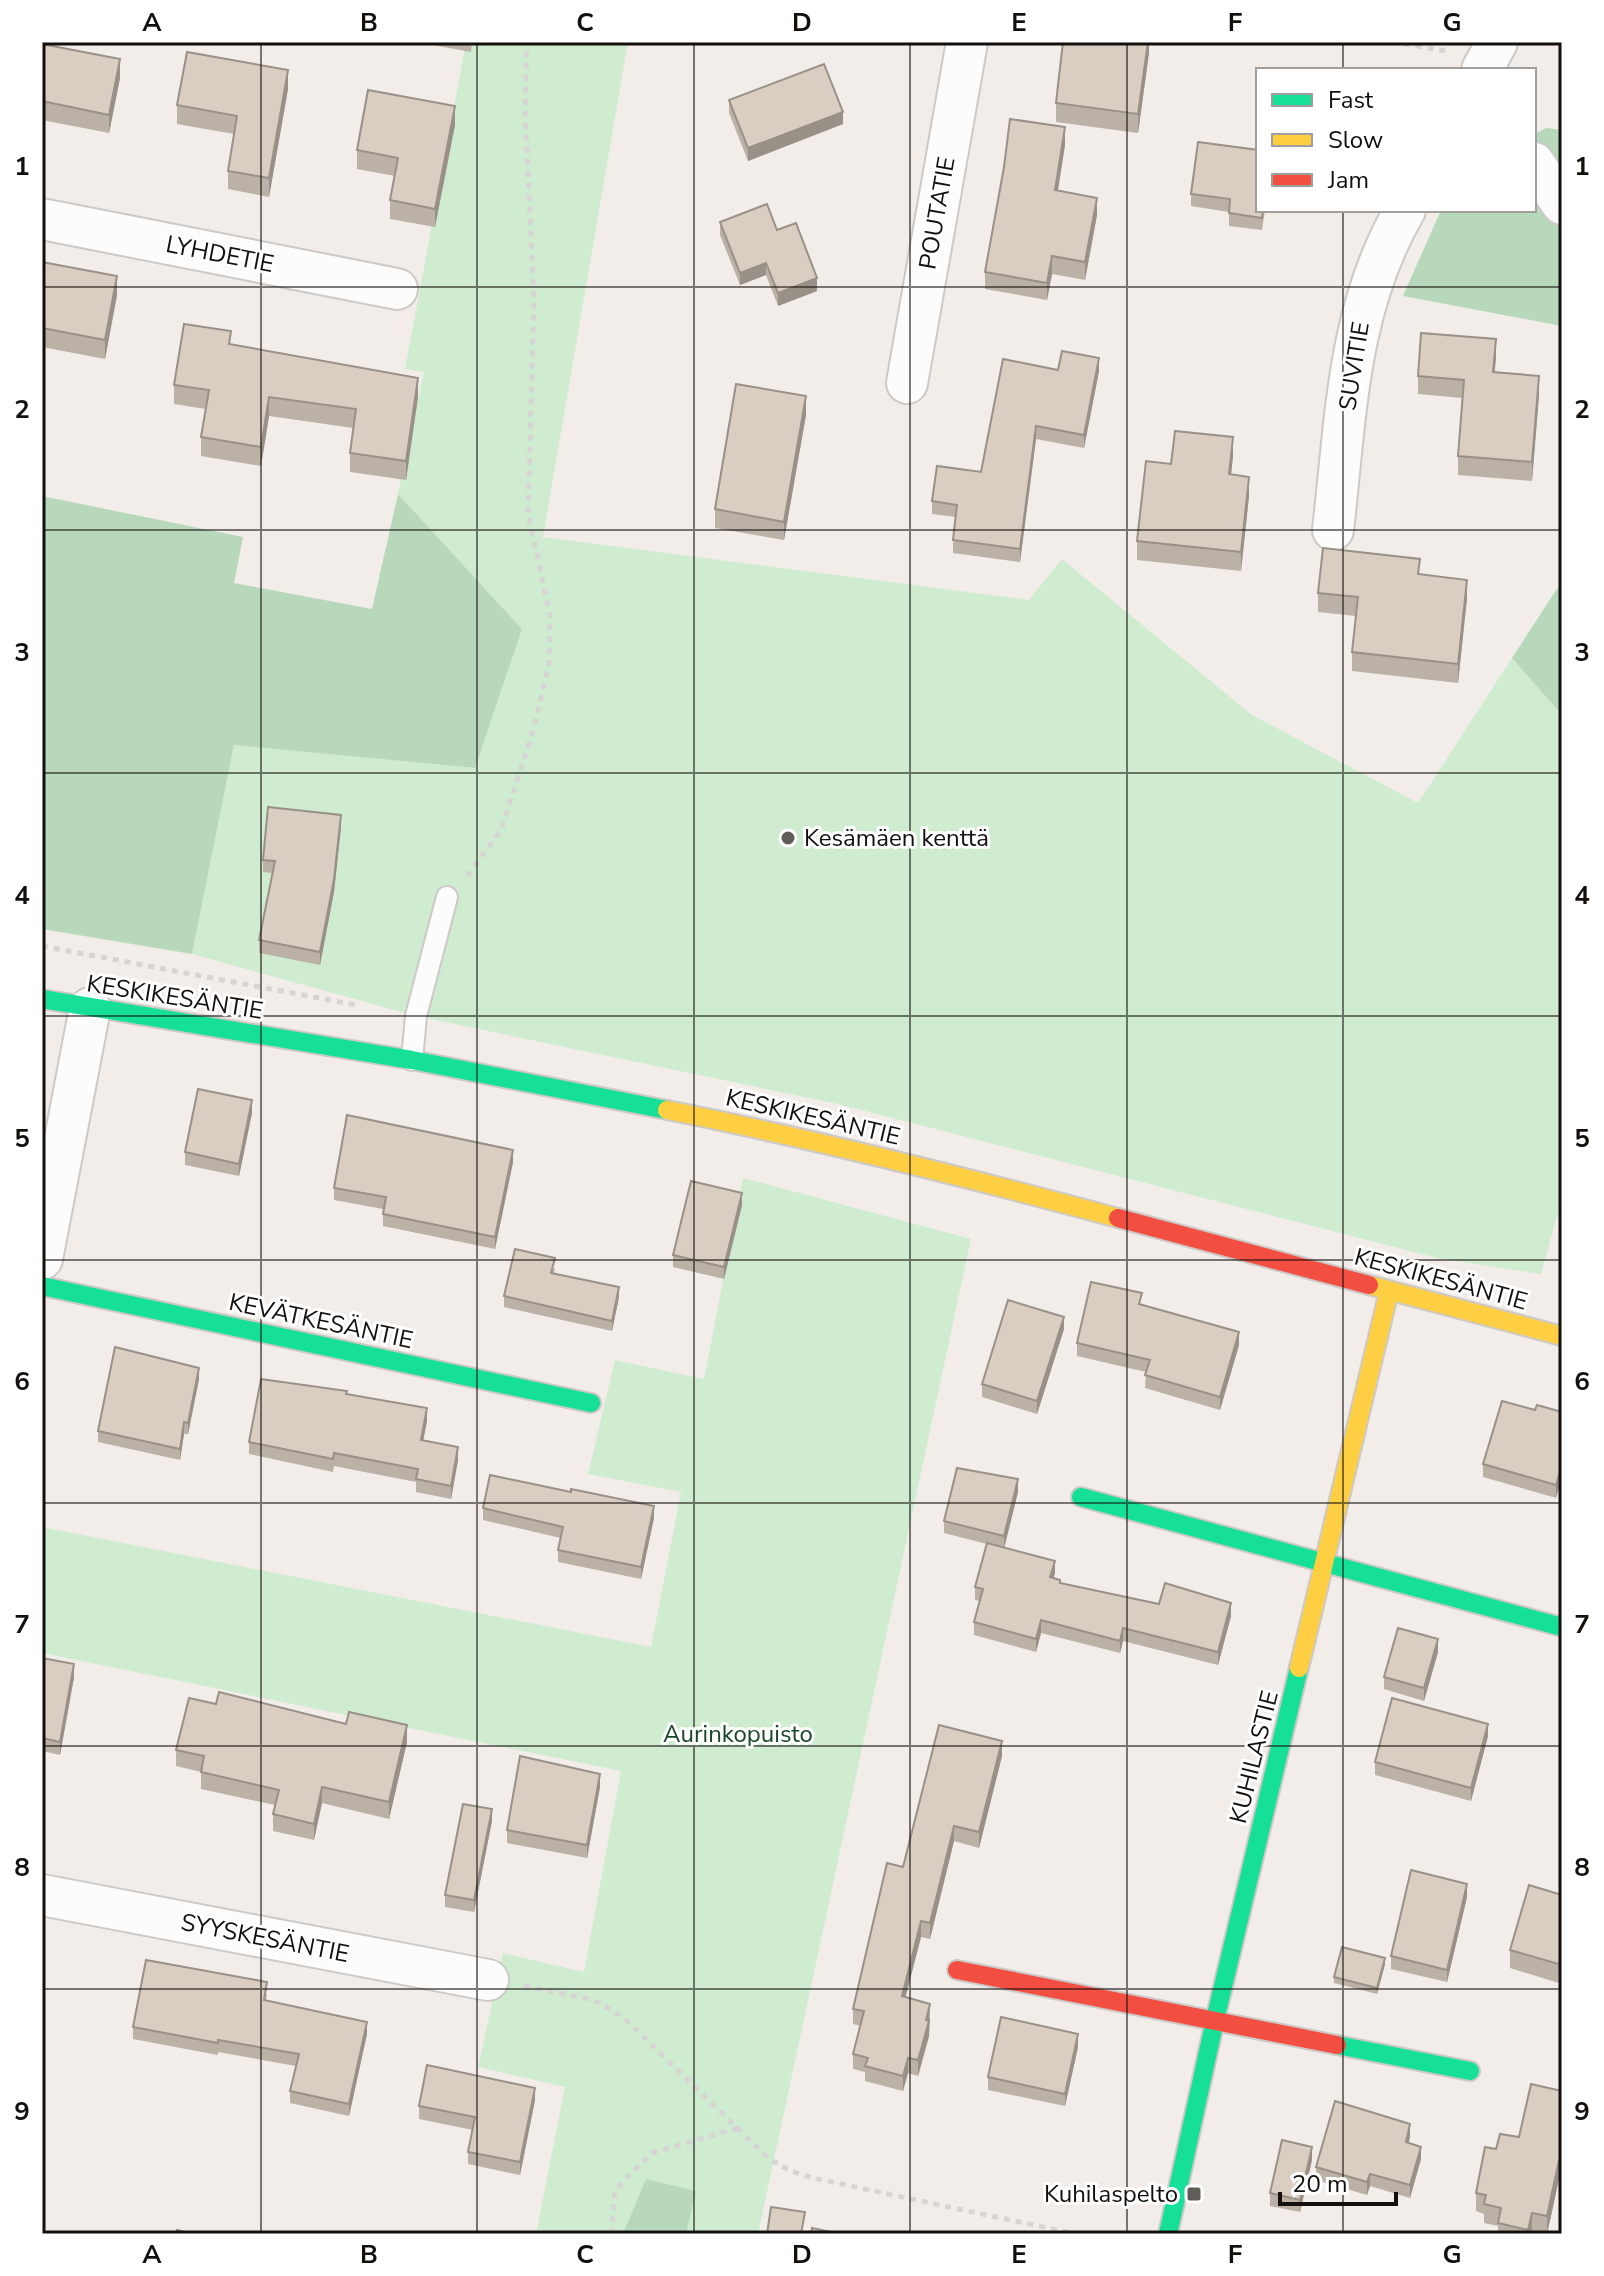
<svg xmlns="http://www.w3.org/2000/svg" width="1604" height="2276" viewBox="0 0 1604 2276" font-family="'Nunito Sans',sans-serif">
  <rect width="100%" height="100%" fill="#f2ede9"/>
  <path fill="#cfecd1" d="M466,42H628L543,537L1029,600L1062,559L1252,715L1418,803L1512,658L1562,715V1198L1541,1274L1437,1258L838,1104L416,1016L192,954L234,745L474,768L522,629L398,494L424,372L405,369Z
    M743,1178L971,1239L758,2234H536L565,2087L478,2067L503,1953L584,1972L621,1771L42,1653V1527L651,1647L681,1492L588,1474L615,1360L704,1379Z"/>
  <path fill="#b8d8bb" d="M1546,128L1562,130V326L1403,296L1441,210H1534V134Z
    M398,494L522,629L475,768L234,745L192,954L42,929V496L243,537L234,583L372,609Z
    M1562,581V715L1512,658Z
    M646,2179L696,2191L686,2234H623Z"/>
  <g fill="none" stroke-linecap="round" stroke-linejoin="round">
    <g stroke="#cdc9c6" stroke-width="24">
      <path id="lane" d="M412,1060L416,1016L447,897"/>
    </g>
    <g stroke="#cdc9c6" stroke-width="44">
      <path id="street" d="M1482,70L1497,42
        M1534,163L1562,204
        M42,219L397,289
        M907,383L967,42
        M1333,530C1346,419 1347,309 1405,210
        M42,1259L90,1008
        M42,1895L488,1980"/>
    </g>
    <g stroke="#cdc9c6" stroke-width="22">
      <path id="fast" d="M42,999L412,1060L667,1110
        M42,1286L591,1403
        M1081,1497L1562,1627
        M1337,2045L1470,2071
        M1168,2234L1215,2020L1299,1668"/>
    </g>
    <g stroke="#cdc9c6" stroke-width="22">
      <path id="slow" d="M667,1110C819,1140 969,1178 1118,1218
        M1369,1285L1562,1336
        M1299,1668L1389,1291"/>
    </g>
    <g stroke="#cdc9c6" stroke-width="22">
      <path id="jam" d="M1118,1218L1369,1285
        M957,1970L1337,2045"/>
    </g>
    <path stroke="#d6d5d4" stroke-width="5" stroke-dasharray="6 6" stroke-linecap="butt" d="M1392,42L1447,51
      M467,876L501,830L533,731L549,663L550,616L528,514L534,299L525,111L527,42
      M42,946L356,1005
      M524,1986L594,2000L623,2017L769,2159L791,2171L813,2178L1076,2234
      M611,2234L615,2190L652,2153L738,2128"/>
    <use href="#lane" stroke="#fdfcfc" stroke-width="20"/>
    <use href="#street" stroke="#fdfcfc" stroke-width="40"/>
    <use href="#fast" stroke="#16e098" stroke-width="18"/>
    <use href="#slow" stroke="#ffcf43" stroke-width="18"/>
    <use href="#jam" stroke="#f24e42" stroke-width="18"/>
  </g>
  <path fill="#bbb1a7" d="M427,42H472L471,52L427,44Z
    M1149,42V53L1138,133L1056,122V103Z
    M42,44L120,78L109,133L42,120Z
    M288,89L269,197L228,189V171L234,134L177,124V105Z
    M729,100L843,124L748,161L729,113Z
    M455,125L435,227L390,219V200L395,176L357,169V150Z
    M1065,145L1058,191L1097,215L1085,280L1052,274L1047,300L985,289V272Z
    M1258,150V210H1265L1262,230L1229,226V212L1191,206V194Z
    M720,222L777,230L817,291L778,306L766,275L740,285L720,235Z
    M42,262L117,295L105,359L42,347Z
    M231,345L418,397L406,480L350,472V453L353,428L269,416L261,466L201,456V437L206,409L174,404V385Z
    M1496,358L1494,372L1539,395L1532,481L1458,475V456L1462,398L1418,394V376Z
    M1058,370L1099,371L1084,448L1036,439L1020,562L953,553V540L956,517L932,514V501L981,472Z
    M806,415L784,540L715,528V509Z
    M1233,456L1231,475L1249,496L1241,571L1137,560V541L1171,464Z
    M1420,574L1467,598L1458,683L1352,671V652L1356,616L1318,612V593Z
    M341,827L334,892L320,965L259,953V940L273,873L263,872V860Z
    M252,1113L239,1176L185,1165V1152Z
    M513,1162L495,1249L383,1226V1209L334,1200V1188Z
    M742,1205L724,1279L673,1267V1255Z
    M555,1268L554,1273L619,1297L612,1331L504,1307V1296Z
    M1142,1304L1239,1345L1220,1410L1145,1388L1146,1372L1077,1356V1343Z
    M1064,1329L1037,1414L982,1397V1384Z
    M199,1379L188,1434H184L180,1460L98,1442V1431Z
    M347,1394L427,1421L423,1440L458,1460L451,1499L416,1492V1482L334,1466L333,1472L249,1454V1442Z
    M1535,1410L1562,1412L1556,1498L1483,1477V1464Z
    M1018,1492L1004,1547L1055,1573L1053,1578L1060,1583L1159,1604L1231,1616L1218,1665L1123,1641L1120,1653L1041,1633L1036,1652L974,1635V1622L980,1601L975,1600V1587L987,1544L944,1533V1521Z
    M483,1508L654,1518L641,1579L558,1562V1550L561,1538L483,1520Z
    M1438,1652L1424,1701L1384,1689V1677Z
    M42,1658L74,1677L60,1755L42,1751Z
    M1488,1736L1471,1801L1375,1775V1762Z
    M407,1742L389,1819L322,1803L314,1840L273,1831V1814L275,1805L201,1789V1772L176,1766V1750Z
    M1002,1756L979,1848L954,1841L930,1939L921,1937L905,1997L930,2019L929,2036L918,2076L908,2073L903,2091L865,2081V2072L853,2069V2054L861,2026L853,2024V2009L903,1867Z
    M600,1787L587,1858L507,1843V1830Z
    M492,1821L474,1912L445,1907V1895Z
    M1562,1895V1984L1510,1968V1950Z
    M1467,1897L1447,1982L1391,1969V1956Z
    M1385,1964L1377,1994L1334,1983V1977Z
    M267,1994L266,2000L367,2034L349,2116L290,2103V2091L296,2066L218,2052V2055L133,2039V2027Z
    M1078,2047L1065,2106L988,2090V2077Z
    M1562,2091V2179H1559L1547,2234L1532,2232L1531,2234H1498V2226L1484,2223V2214L1476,2211V2193L1496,2149L1519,2137Z
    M535,2100L520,2175L468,2164V2152L473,2130L419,2119V2106Z
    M1410,2136L1409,2143L1421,2159L1410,2198L1370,2186L1367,2195L1316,2180V2167Z
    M1312,2160L1300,2212L1270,2206V2193Z"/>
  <path fill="#999088" d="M1148,42H1149V53L1138,133V114Z
    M120,59V78L109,133V115Z
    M288,70V89L269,197V178Z
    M455,106V125L435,227V209Z
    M843,112V124L748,161V148Z
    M1065,127V145L1055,207V190Z
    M1097,198V215L1085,280V262Z
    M1052,256V274L1047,300V283Z
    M766,263V275L740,285V273Z
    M117,276V295L105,359V340Z
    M817,278V291L778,306V293Z
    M1496,339V358L1493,391V372Z
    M1099,358V371L1084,448V435Z
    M1539,376V395L1532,481V462Z
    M418,378V397L406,480V461Z
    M806,396V415L784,540V522Z
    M269,397V416L261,466V447Z
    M1036,426V439L1020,562V549Z
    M1233,437V456L1229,493V474Z
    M1249,477V496L1241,571V552Z
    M1467,580V598L1458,683V664Z
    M341,815V827L334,892L320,965V952Z
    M252,1100V1113L239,1176V1164Z
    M513,1150V1162L495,1249V1237Z
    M742,1193V1205L724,1279V1267Z
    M619,1287V1297L612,1331V1321Z
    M1064,1317V1329L1037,1414V1401Z
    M1239,1332V1345L1220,1410V1397Z
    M199,1368V1379L188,1434V1423Z
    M427,1408V1421L421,1452V1440Z
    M184,1422V1434L180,1460V1449Z
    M458,1447V1460L451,1499V1486Z
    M1562,1465V1478L1556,1498V1485Z
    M1018,1479V1492L1004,1549V1536Z
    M654,1506V1518L641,1579V1567Z
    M1055,1561V1573L1050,1590V1577Z
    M1231,1603V1616L1218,1665V1652Z
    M1041,1620V1633L1036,1652V1639Z
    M1123,1628V1641L1120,1653V1641Z
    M1438,1639V1652L1424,1701V1688Z
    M74,1664V1677L60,1755V1742Z
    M1488,1724V1736L1471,1801V1788Z
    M407,1725V1742L389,1819V1802Z
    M1002,1741V1756L979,1848V1832Z
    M600,1774V1787L587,1858V1845Z
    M322,1787V1803L314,1840V1824Z
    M492,1809V1821L474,1912V1900Z
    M954,1826V1841L930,1939V1923Z
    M1467,1884V1897L1447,1982V1970Z
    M921,1921V1937L902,2011V1996Z
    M1385,1958V1964L1377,1994V1988Z
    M930,2004L929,2036L918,2076V2060Z
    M367,2022V2034L349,2116V2104Z
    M1078,2034V2047L1065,2106V2094Z
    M908,2058V2073L903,2091V2076Z
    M535,2088V2100L520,2175V2162Z
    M1410,2124V2136L1406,2155V2142Z
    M1312,2147V2160L1300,2212V2200Z
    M1421,2147V2159L1410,2198V2185Z
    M1559,2160V2179L1547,2234V2216Z
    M1370,2174V2186L1367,2195V2182Z
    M1532,2213V2232L1531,2234H1528Z"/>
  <path fill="#dacec2" stroke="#999088" stroke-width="2" d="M1063,42H1148L1138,114L1056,103Z
    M42,44L120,59L109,115L42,101Z
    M187,52L288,70L269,178L228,171L237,116L177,105Z
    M824,64L843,112L748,148L729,100Z
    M368,90L455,106L435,209L390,200L398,158L357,150Z
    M1010,119L1065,127L1055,190L1097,198L1085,262L1052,256L1047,283L985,272L1004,167Z
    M1198,142L1258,150V210H1263L1262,218L1229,213L1230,199L1191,194Z
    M767,204L777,230L796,223L817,278L778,293L766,263L740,273L720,222Z
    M42,262L117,276L105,340L42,328Z
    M184,324L231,331L229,344L418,378L406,461L350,453L356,409L269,397L261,447L201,437L209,390L174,385Z
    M1421,333L1496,339L1493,372L1539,376L1532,462L1458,456L1464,380L1418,376Z
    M1062,351L1099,358L1084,435L1036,426L1020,549L953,540L957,505L932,501L937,466L981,472L1003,359L1058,370Z
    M736,384L806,396L784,522L715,509Z
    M1175,431L1233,437L1229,474L1249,477L1241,552L1137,541L1146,461L1171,464Z
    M1323,548L1420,559L1418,574L1467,580L1458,664L1352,652L1358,597L1318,593Z
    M268,807L341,815L334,879L320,952L259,940L275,861L263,860Z
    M198,1089L252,1100L239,1164L185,1152Z
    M347,1115L513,1150L495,1237L383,1214L386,1197L334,1188Z
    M691,1181L742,1193L724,1267L673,1255Z
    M515,1249L555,1258L551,1273L619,1287L612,1321L504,1296Z
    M1091,1282L1142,1293L1139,1304L1239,1332L1220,1397L1145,1375L1150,1360L1077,1343Z
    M1008,1300L1064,1317L1037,1401L982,1384Z
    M115,1347L199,1368L188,1423L184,1422L180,1449L98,1431Z
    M261,1379L347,1391L346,1394L427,1408L421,1440L458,1447L451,1486L416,1479L418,1469L334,1453L333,1459L249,1442Z
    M1502,1401L1535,1410L1537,1405L1562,1412V1465L1556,1485L1483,1464Z
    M957,1468L1018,1479L1004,1536L944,1521Z
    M490,1475L571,1492V1489L654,1506L641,1567L558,1550L563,1527L483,1508Z
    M987,1543L1055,1561L1050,1577L1060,1580V1583L1159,1604L1165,1583L1231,1603L1218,1652L1123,1628L1120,1641L1041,1620L1036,1639L974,1622L983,1589L975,1587Z
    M1398,1628L1438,1639L1424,1688L1384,1677Z
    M42,1658L74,1664L60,1742L42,1738Z
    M219,1692L346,1724L349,1712L407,1725L389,1802L322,1787L314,1824L273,1814L279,1790L201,1772L204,1756L176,1750L189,1698L216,1704Z
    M1392,1698L1488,1724L1471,1788L1375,1762Z
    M939,1725L1002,1741L979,1832L954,1826L930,1923L921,1921L902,1996L930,2004L926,2020L929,2021L918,2060L908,2058L903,2076L865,2066L868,2058L853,2054L864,2011L853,2009L887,1863L903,1867Z
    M520,1756L600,1774L587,1845L507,1830Z
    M463,1804L492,1809L474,1900L445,1895Z
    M1411,1870L1467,1884L1447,1970L1391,1956Z
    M1529,1885L1562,1895V1965L1510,1950Z
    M1342,1947L1385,1958L1377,1988L1334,1977Z
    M146,1960L267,1982L264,2000L367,2022L349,2104L290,2091L299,2054L218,2040V2043L133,2027Z
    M1001,2017L1078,2034L1065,2094L988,2077Z
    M427,2065L535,2088L520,2162L468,2152L475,2117L419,2106Z
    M1531,2084L1562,2091V2161L1559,2160L1547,2216L1532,2213L1528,2230L1498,2223L1501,2208L1484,2204L1486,2195L1476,2193L1485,2147L1496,2149L1500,2134L1519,2137Z
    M1335,2101L1410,2124L1406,2142L1421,2147L1410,2185L1370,2174L1367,2182L1316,2167Z
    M1282,2140L1312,2147L1300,2200L1270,2193Z
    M771,2207L805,2212L801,2234H767Z
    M812,2228L840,2234H811Z
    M177,2230L194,2234H177Z"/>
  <path fill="none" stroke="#120f0c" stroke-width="2" stroke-opacity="0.55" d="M261,42V2234M477,42V2234M694,42V2234M910,42V2234M1127,42V2234M1343,42V70M1343,210V2234M42,287H1562M42,530H1562M42,773H1562M42,1016H1562M42,1260H1562M42,1503H1562M42,1746H1562M42,1989H1562"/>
  <g fill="#605d59" stroke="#fff" stroke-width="3">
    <circle cx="788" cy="838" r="8"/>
    <rect x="1186" y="2186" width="16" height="16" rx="4"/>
  </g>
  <g text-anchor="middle" stroke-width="6" stroke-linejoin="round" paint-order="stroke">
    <g font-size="24" fill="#120f0c" stroke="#fff">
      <text transform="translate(937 213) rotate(-80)" y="8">POUTATIE</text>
      <text transform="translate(220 254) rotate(11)" y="8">LYHDETIE</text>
      <text transform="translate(1354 366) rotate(-81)" y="8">SUVITIE</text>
      <text transform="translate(175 997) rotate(9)" y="8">KESKIKESÄNTIE</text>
      <text transform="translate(813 1117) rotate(13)" y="8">KESKIKESÄNTIE</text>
      <text transform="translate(1441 1279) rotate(15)" y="8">KESKIKESÄNTIE</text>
      <text transform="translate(321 1321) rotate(12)" y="8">KEVÄTKESÄNTIE</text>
      <text transform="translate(1254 1757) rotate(-76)" y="8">KUHILASTIE</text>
      <text transform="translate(265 1938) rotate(11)" y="8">SYYSKESÄNTIE</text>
    </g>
    <g font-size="24" fill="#120f0c" stroke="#fff" text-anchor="start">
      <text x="804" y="846">Kesämäen kenttä</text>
      <text x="1178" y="2202" text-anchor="end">Kuhilaspelto</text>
    </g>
    <g font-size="24" fill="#194626" stroke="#fff">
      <text x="738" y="1742">Aurinkopuisto</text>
    </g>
  </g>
  <rect width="1604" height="2276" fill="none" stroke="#ffffff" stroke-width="88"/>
  <rect x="1256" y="68" width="280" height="144" fill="#ffffff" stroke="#a09f9e" stroke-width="2"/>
  <rect x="1272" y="94" width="40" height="12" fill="#16e098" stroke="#a09f9e" stroke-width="2"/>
  <text x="1328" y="108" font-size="24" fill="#120f0c">Fast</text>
  <rect x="1272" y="134" width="40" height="12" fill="#ffcf43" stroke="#a09f9e" stroke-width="2"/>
  <text x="1328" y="148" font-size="24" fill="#120f0c">Slow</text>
  <rect x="1272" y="174" width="40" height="12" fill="#f24e42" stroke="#a09f9e" stroke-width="2"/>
  <text x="1328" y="188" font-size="24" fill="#120f0c">Jam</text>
  <path d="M1280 2192v12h116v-12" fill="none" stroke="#120f0c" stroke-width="4"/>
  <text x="1292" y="2192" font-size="24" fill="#120f0c" stroke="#ffffff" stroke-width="6" paint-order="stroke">20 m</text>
  <rect x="44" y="44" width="1516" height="2188" fill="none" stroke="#120f0c" stroke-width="3"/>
  <g font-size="26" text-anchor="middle" font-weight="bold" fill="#120f0c">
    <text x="152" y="31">A</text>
    <text x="369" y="31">B</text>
    <text x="585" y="31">C</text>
    <text x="802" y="31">D</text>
    <text x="1019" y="31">E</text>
    <text x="1235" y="31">F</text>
    <text x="1452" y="31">G</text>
    <text x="22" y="175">1</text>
    <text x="1582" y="175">1</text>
    <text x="22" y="418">2</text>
    <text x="1582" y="418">2</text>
    <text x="22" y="661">3</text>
    <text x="1582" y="661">3</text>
    <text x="22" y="904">4</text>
    <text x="1582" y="904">4</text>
    <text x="22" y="1147">5</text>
    <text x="1582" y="1147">5</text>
    <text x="22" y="1390">6</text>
    <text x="1582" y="1390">6</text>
    <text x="22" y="1633">7</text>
    <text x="1582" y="1633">7</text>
    <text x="22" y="1876">8</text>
    <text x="1582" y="1876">8</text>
    <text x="22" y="2120">9</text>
    <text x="1582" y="2120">9</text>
    <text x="152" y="2263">A</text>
    <text x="369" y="2263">B</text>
    <text x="585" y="2263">C</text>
    <text x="802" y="2263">D</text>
    <text x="1019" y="2263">E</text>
    <text x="1235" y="2263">F</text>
    <text x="1452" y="2263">G</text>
  </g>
</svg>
